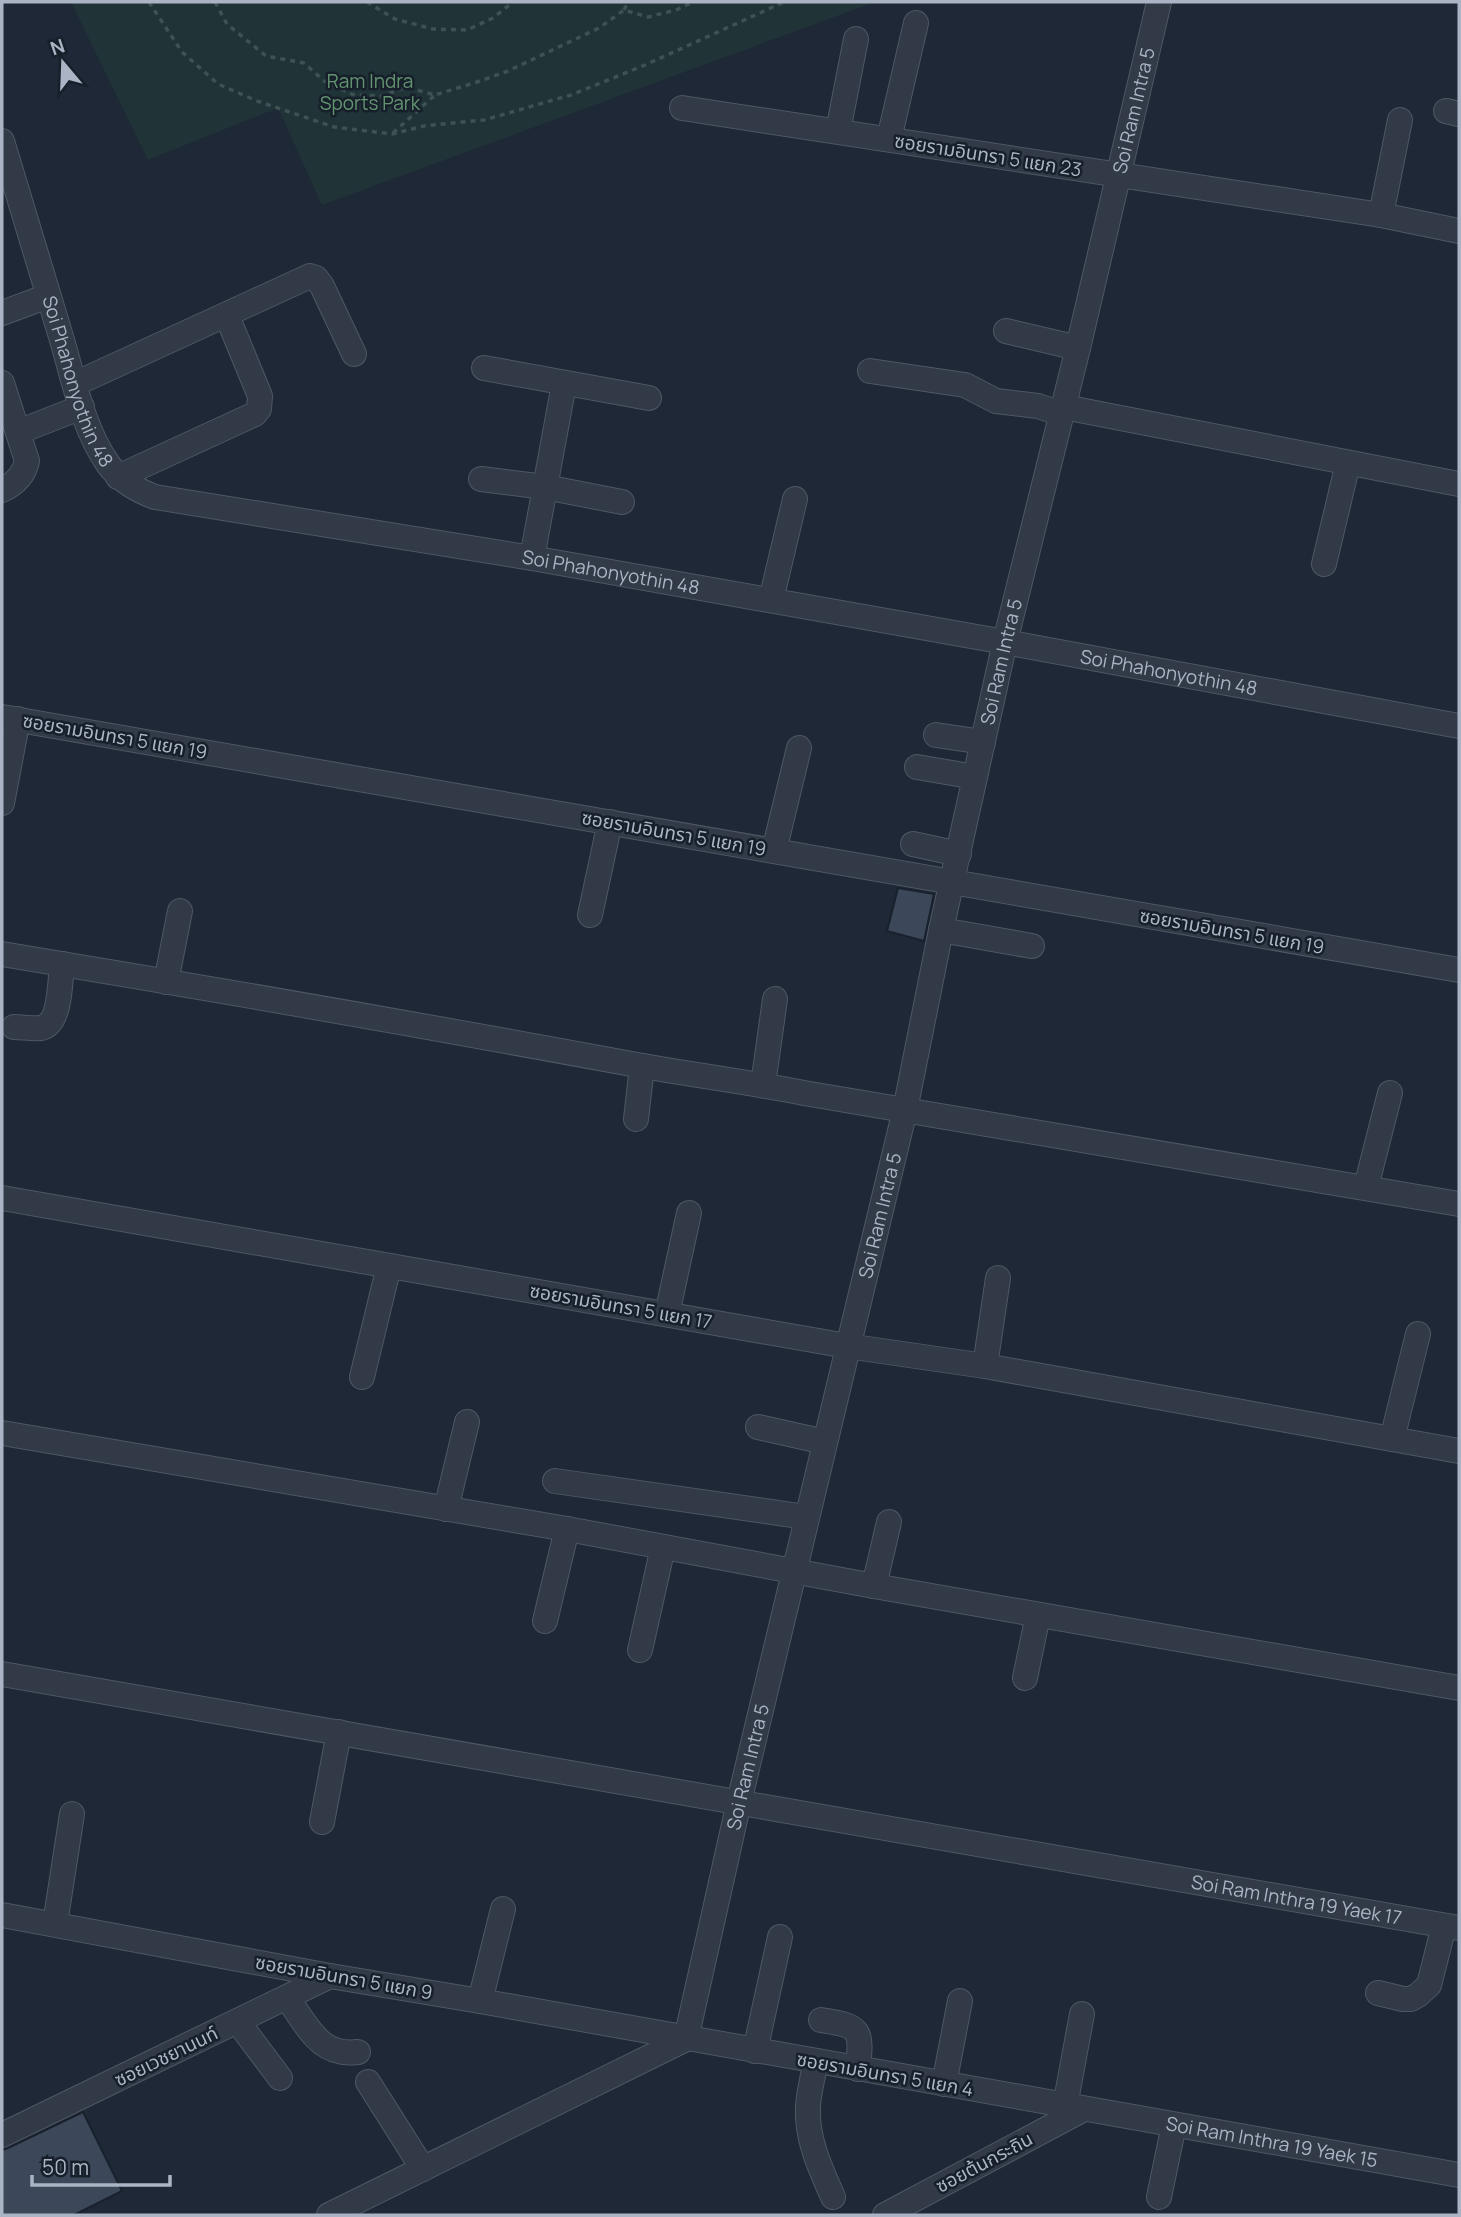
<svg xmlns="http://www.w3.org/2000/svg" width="1461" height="2217" viewBox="0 0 1461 2217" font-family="Manrope,'Noto Sans Thai',sans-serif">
  <rect width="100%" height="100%" fill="#1e2836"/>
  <path fill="#203437" d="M71,2H875L322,205L278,108L148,160Z"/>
  <path fill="#3c4859" stroke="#19212d" stroke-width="2" d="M898,888L934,894L924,941L887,931Z
    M83,2112L122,2191L74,2215H2V2150L8,2148Z"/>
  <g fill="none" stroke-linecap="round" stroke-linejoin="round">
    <g stroke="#4f5765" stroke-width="26">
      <g id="minor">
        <path d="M682,108L1381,215L1459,231"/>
        <path d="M1446,111L1459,114"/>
        <path d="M838,131L856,39"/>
        <path d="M889,139L916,23"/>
        <path id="s1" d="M2,141C22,207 42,273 62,340C74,381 83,428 108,464C120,481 136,490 155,497L532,558L1005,642L1459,726"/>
        <path d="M1381,215L1400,120"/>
        <path d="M2,313L48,296"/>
        <path d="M1006,331L1078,348"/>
        <path d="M484,368L649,398"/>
        <path d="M870,371L965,385L996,401L1038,406L1062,414"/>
        <path d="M2,383L27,461C24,475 15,484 2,490"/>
        <path d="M75,384L310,276L316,278L322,286L354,354"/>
        <path d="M1064,407L1459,484"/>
        <path d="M18,432L82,407"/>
        <path d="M118,477L255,414L259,409L260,396L227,316"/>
        <path d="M481,479L545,487L622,502"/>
        <path d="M532,558L564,384"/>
        <path d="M1324,564L1348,463"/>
        <path d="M771,600L795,499"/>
        <path d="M2,717L1459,970"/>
        <path d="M936,735L983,742"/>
        <path d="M917,767L975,777"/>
        <path d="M2,803L18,719"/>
        <path d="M913,844L959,854"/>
        <path d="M774,851L799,748"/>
        <path d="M590,915L610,822"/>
        <path d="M941,930L1032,946"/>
        <path d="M2,954C214,989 426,1026 637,1065C693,1075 749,1082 804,1093L1459,1204"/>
        <path d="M166,982L180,911"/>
        <path d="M14,1027C22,1027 33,1029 41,1028C61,1024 60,981 62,964"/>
        <path d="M763,1085L775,999"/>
        <path d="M636,1119L642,1066"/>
        <path d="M1366,1187L1390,1093"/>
        <path d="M2,1198L847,1346L985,1366L1459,1451"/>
        <path d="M667,1314L689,1213"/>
        <path d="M985,1366L998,1278"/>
        <path d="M362,1377L389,1266"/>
        <path d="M758,1427L825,1442"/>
        <path d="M2,1433L567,1529L874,1586L1459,1688"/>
        <path d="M1392,1439L1418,1334"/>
        <path d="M555,1481L806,1517"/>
        <path d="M446,1509L467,1422"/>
        <path d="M874,1586L889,1522"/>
        <path d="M545,1621L567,1529"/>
        <path d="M640,1650L663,1547"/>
        <path id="s2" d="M2,1674L1459,1928"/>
        <path d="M1025,1678L1038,1615"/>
        <path d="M322,1822L339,1732"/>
        <path id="s3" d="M2,1915L330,1976L480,2001L1459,2175"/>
        <path d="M55,1924L72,1814"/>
        <path d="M1378,1993L1403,1999H1411L1418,1995L1429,1985L1444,1926"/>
        <path d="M287,1998C308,2026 319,2057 358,2052"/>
        <path d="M480,2001L503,1909"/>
        <path d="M821,2020C861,2026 862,2029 858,2069"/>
        <path d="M238,2022L280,2078"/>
        <path d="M755,2051L780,1937"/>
        <path d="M816,2061C813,2076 809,2091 808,2106C806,2138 820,2168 833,2197"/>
        <path d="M368,2082L423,2169"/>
        <path d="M944,2084L960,2001"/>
        <path d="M1065,2106L1082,2014"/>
        <path d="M2,2135L330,1976"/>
        <path d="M1159,2197L1174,2125"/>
        <path id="s4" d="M329,2215L686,2039L739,1802L905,1110L941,930L1005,642L1078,348L1159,2"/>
        <path d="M885,2215L1084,2109"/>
      </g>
    </g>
    <path stroke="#3e5155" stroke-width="3.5" stroke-dasharray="5 5" stroke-linecap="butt" d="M149,2L182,52L218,84L257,101L334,127L392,134L424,126L484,120L571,95L645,65L784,2
      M215,2L227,24L266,56L304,63L324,81L354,95L382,96L406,87L435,95L477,82L508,71L599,28L624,10L648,17L676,10L693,2
      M367,2L395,19L433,29L467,30L493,18L513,2
      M624,10L628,2
      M393,133L435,95"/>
    <use href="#minor" stroke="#323a47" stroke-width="24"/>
  </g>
  <g text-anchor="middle" stroke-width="5" stroke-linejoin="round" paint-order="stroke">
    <g font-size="19" fill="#639470" stroke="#171f2b">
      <text x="370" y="88">Ram Indra<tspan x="370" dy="22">Sports Park</tspan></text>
    </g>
    <g font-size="19" fill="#abb4c4" stroke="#171f2b">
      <text dy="7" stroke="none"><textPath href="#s4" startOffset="2378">Soi Ram Intra 5</textPath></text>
      <text transform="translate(988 155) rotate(9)" y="7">ซอยรามอินทรา 5 แยก 23</text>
      <text dy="7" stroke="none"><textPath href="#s1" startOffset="252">Soi Phahonyothin 48</textPath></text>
      <text dy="7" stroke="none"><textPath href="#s1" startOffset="861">Soi Phahonyothin 48</textPath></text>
      <text dy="7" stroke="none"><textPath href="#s4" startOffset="1811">Soi Ram Intra 5</textPath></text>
      <text dy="7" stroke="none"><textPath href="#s1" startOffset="1428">Soi Phahonyothin 48</textPath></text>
      <text transform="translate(115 736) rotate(10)" y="7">ซอยรามอินทรา 5 แยก 19</text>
      <text transform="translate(674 833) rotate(10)" y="7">ซอยรามอินทรา 5 แยก 19</text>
      <text transform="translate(1232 931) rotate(10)" y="7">ซอยรามอินทรา 5 แยก 19</text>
      <text dy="7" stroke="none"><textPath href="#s4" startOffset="1244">Soi Ram Intra 5</textPath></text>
      <text transform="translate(621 1306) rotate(10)" y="7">ซอยรามอินทรา 5 แยก 17</text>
      <text dy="7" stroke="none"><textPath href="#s4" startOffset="677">Soi Ram Intra 5</textPath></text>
      <text dy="7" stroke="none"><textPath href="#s2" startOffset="1314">Soi Ram Inthra 19 Yaek 17</textPath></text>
      <text transform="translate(344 1977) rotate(10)" y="7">ซอยรามอินทรา 5 แยก 9</text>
      <text transform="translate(166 2056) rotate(-26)" y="7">ซอยเวชยานนท์</text>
      <text transform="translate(885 2074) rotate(10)" y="7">ซอยรามอินทรา 5 แยก 4</text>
      <text dy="7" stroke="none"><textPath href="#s3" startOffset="1290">Soi Ram Inthra 19 Yaek 15</textPath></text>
      <text transform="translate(984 2162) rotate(-28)" y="7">ซอยต้นกระถิน</text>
    </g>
  </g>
  <rect width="1461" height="2217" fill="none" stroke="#abb4c4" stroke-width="7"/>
  <g transform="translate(63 63) rotate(341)" stroke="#171f2b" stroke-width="5" paint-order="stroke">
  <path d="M0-5L12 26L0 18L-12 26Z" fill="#abb4c4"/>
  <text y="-10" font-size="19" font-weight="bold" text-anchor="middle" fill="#abb4c4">N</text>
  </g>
  <path d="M32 2175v10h138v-10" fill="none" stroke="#abb4c4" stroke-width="3.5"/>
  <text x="42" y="2175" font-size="21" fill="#abb4c4" stroke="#171f2b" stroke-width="5" paint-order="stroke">50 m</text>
</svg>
